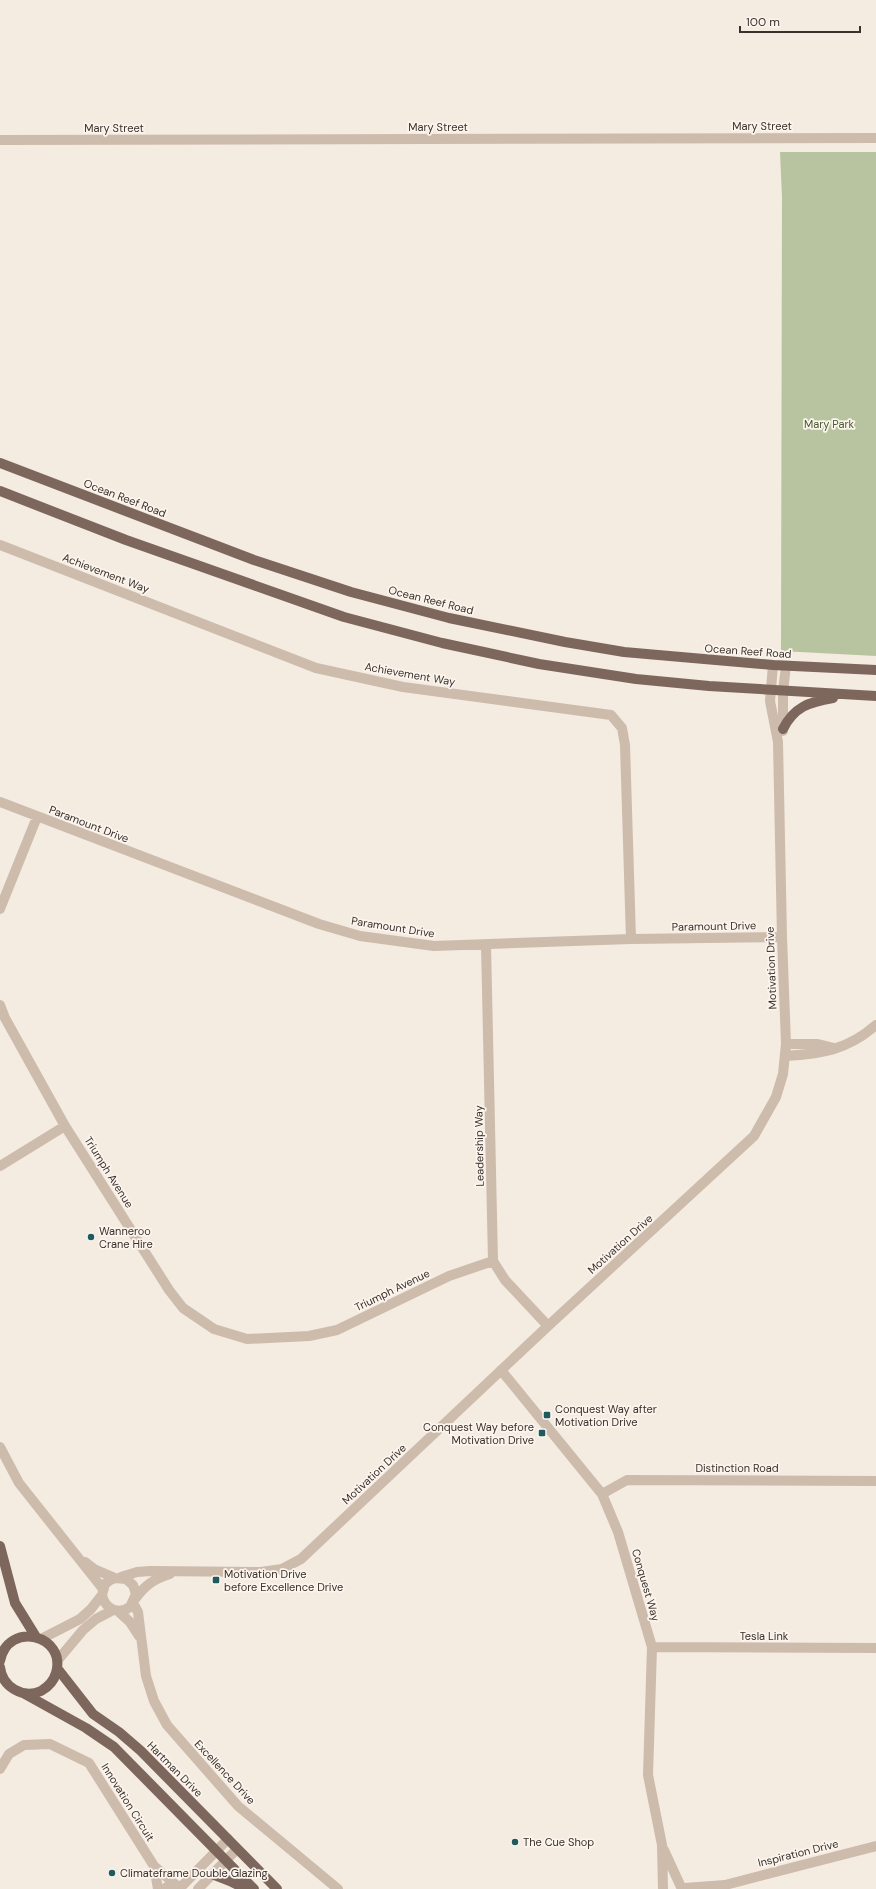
<svg xmlns="http://www.w3.org/2000/svg" width="876" height="1889" viewBox="0 0 876 1889" font-family="'DM Sans',sans-serif">
  <rect width="100%" height="100%" fill="#f4ebe1"/>
  <path fill="#b8c4a0" d="M780,152H876V656L781,651L782,197Z"/>
  <g fill="none" stroke-linecap="round" stroke-linejoin="round">
    <path stroke="#cdbbac" stroke-width="10" d="M0,140L876,138
      M0,545L316,668L403,687L611,715L622,728L625,745L631,939
      M783,731V691L786,666
      M0,802L319,924L360,936L434,946L631,939L782,937
      M0,909L37,817
      M486,945L493,1261L505,1280L548,1326
      M0,1005L5,1018L65,1126L169,1290L183,1308L214,1329L247,1339L309,1336L337,1330L449,1276L493,1261
      M786,1044H818L834,1048
      M785,1056C821,1054 848,1050 876,1025
      M0,1166L65,1126
      M501,1370L602,1494L618,1532L652,1647L648,1775L662,1845L663,1889
      M0,1447L19,1483L103,1589
      M602,1494L627,1480L876,1481
      M85,1562L94,1569L115,1578
      M121,1577L137,1572L150,1571L261,1572L282,1569L301,1559L548,1326L754,1136L776,1097L783,1074L786,1044L782,937L778,742L770,701L773,665
      M135,1599C145,1585 154,1579 170,1574
      M133,1603L138,1612L146,1676L154,1701L167,1725L238,1806L338,1889
      M118,1611L130,1622L139,1636
      M41,1639L80,1619L91,1609L102,1595L105,1584L110,1580L115,1578L126,1579L133,1585L136,1594L130,1607C118,1615 105,1609 102,1595
      M652,1647L876,1648
      M57,1661L83,1630L96,1619L113,1610
      M0,1769L9,1754L24,1745L50,1744L89,1763L154,1866L176,1885
      M664,1850L681,1887
      M154,1866L158,1889
      M182,1886L228,1839
      M685,1888L725,1885L876,1846
      M164,1889L170,1885L181,1886
      M198,1889L237,1849"/>
    <path stroke="#7d675c" stroke-width="10" d="M0,463L254,560L351,592L449,618L565,642L624,652L773,665L876,670
      M0,491L126,540L344,617L442,643L539,664L636,679L709,686L876,696
      M783,729C794,707 809,702 833,698
      M0,1546L15,1603L36,1637
      M0,1661C8,1620 67,1635 56,1673C54,1680 48,1687 41,1691C23,1699 2,1687 0,1667
      M57,1668L93,1714L119,1732L141,1751L277,1889
      M23,1693L86,1728L114,1747L254,1889
      M212,1874L230,1881L246,1889"/>
  </g>
  <g fill="#1f5a5e" stroke="#fbf5ee" stroke-width="1.5">
    <circle cx="91" cy="1237" r="4"/>
    <rect x="543" y="1411" width="8" height="8" rx="2"/>
    <rect x="538" y="1429" width="8" height="8" rx="2"/>
    <rect x="212" y="1576" width="8" height="8" rx="2"/>
    <circle cx="515" cy="1842" r="4"/>
    <circle cx="112" cy="1873" r="4"/>
  </g>
  <g text-anchor="middle" stroke-width="3.5" stroke-linejoin="round" paint-order="stroke">
    <g font-size="11" fill="#3b302b" stroke="#fbf5ee">
      <text x="762" y="130">Mary Street</text>
      <text x="438" y="131">Mary Street</text>
      <text x="114" y="132">Mary Street</text>
      <text transform="translate(125 498) rotate(21)" y="4">Ocean Reef Road</text>
      <text transform="translate(106 573) rotate(21)" y="4">Achievement Way</text>
      <text transform="translate(431 600) rotate(14)" y="4">Ocean Reef Road</text>
      <text transform="translate(748 651) rotate(4)" y="4">Ocean Reef Road</text>
      <text transform="translate(410 674) rotate(10)" y="4">Achievement Way</text>
      <text transform="translate(89 824) rotate(21)" y="4">Paramount Drive</text>
      <text transform="translate(714 926) rotate(-1)" y="4">Paramount Drive</text>
      <text transform="translate(393 927) rotate(9)" y="4">Paramount Drive</text>
      <text transform="translate(771 968) rotate(-92)" y="4">Motivation Drive</text>
      <text transform="translate(479 1146) rotate(-91)" y="4">Leadership Way</text>
      <text transform="translate(109 1172) rotate(58)" y="4">Triumph Avenue</text>
      <text transform="translate(620 1244) rotate(-42)" y="4">Motivation Drive</text>
      <text transform="translate(392 1290) rotate(-26)" y="4">Triumph Avenue</text>
      <text x="737" y="1472">Distinction Road</text>
      <text transform="translate(374 1474) rotate(-43)" y="4">Motivation Drive</text>
      <text transform="translate(646 1585) rotate(74)" y="4">Conquest Way</text>
      <text x="764" y="1640">Tesla Link</text>
      <text transform="translate(175 1769) rotate(45)" y="4">Hartman Drive</text>
      <text transform="translate(225 1772) rotate(47)" y="4">Excellence Drive</text>
      <text transform="translate(128 1802) rotate(58)" y="4">Innovation Circuit</text>
      <text transform="translate(798 1853) rotate(-14)" y="4">Inspiration Drive</text>
    </g>
    <g font-size="11" fill="#4a5a2e" stroke="#fbf5ee">
      <text x="829" y="428">Mary Park</text>
    </g>
    <g font-size="11" fill="#3b302b" stroke="#fbf5ee" text-anchor="start">
      <text x="99" y="1235">Wanneroo<tspan x="99" dy="13">Crane Hire</tspan></text>
      <text x="555" y="1413">Conquest Way after<tspan x="555" dy="13">Motivation Drive</tspan></text>
      <text x="534" y="1431" text-anchor="end">Conquest Way before<tspan x="534" dy="13">Motivation Drive</tspan></text>
      <text x="224" y="1578">Motivation Drive<tspan x="224" dy="13">before Excellence Drive</tspan></text>
      <text x="523" y="1846">The Cue Shop</text>
      <text x="120" y="1877">Climateframe Double Glazing</text>
    </g>
  </g>
  <path d="M740 26v6h120v-6" fill="none" stroke="#3b302b" stroke-width="2"/>
  <text x="746" y="26" font-size="12" fill="#3b302b" stroke="#fbf5ee" stroke-width="3" paint-order="stroke">100 m</text>
</svg>
